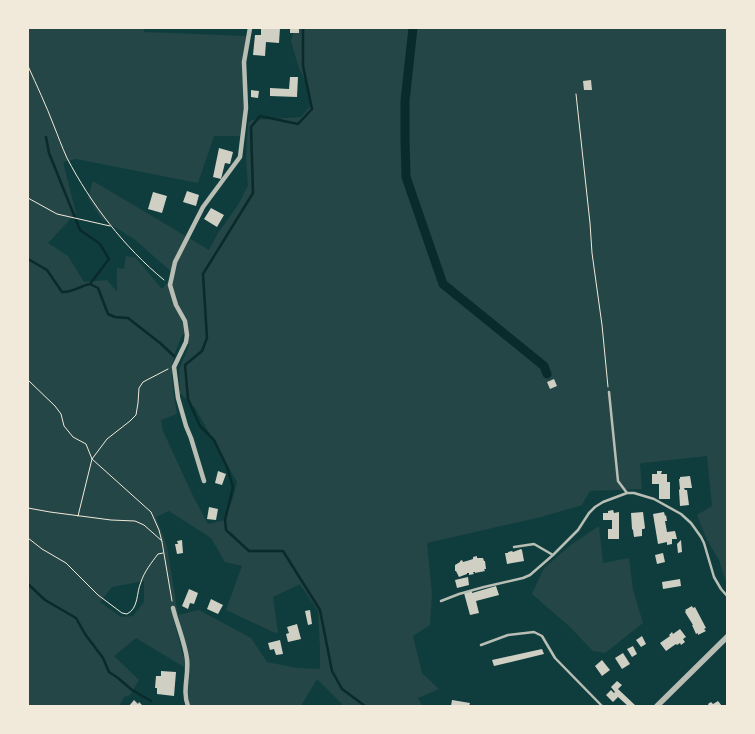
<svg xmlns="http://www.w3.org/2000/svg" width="755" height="734" viewBox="0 0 755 734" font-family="Poppins,sans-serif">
  <rect width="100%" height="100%" fill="#0f3d3e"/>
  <path fill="#244646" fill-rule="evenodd" d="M28,28H144V32L246,36L242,62L245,105L240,136H214L198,183L76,159L63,162L76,213L48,243L68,256L84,282L107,280L117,292V268L124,269L126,256L136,258L162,289L174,274L134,239L102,219L88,198L93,181L209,250L218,233L238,205L248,186L246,158L248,123L252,120L301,117L312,104L308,87L299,68L291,41L295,28H727V585L719,560L707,540L697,515L712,506L707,456L643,463L640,464L642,489L590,491L582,505L541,517L427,543L432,594L430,625L413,636L422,673L439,689L418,698L422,706H346L343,705L317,679L301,706H190L184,667L136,638L114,656L139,680L130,695L124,697L119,706H28ZM183,334L189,345L179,370L180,393L195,408L237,482L233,498L225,520L208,524L193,496L163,431L161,420L177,414C172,382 167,364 183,334ZM169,511L211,538L225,562L242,566L226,610L273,632L278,633L273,597L300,584L318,611L320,648V669L297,668L267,662L251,638L199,610L178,615L167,546L156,517ZM144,581V602L133,616L121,617L100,602L112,587ZM178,615L189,660L183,656L173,616Z
    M599,526L603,563L629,558L633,590L643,623L605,653L593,651L570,627L532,594L544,568L572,544Z"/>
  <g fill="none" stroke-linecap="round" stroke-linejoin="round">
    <path stroke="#0a2a2b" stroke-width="2.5" d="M303,28V66L312,109L298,124L260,116L251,127L253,193L203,274L207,338L202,351L185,365L188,399L200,426L214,440L227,467L233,487L225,520L226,530L249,551H283L320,610L332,671L342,689L365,706
      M46,137L49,153L80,230L100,244L109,259L90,284
      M28,259L47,270L62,292C72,293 80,286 90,284L98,288L108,314L115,317L128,318L160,343L174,356
      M28,584L45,600L76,618L85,634L103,658L109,672L118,678L132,690L151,701"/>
    <path stroke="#0a2a2b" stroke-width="9" d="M413,28L405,101V139L406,177L443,284L544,366L547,374"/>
  </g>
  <path fill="#cfcfc3" d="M261,28H280L279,43L266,42L265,56L253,55L255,35H261Z
    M290,28H299V33H290Z
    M290,77H298L297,97L270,96V88L289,89Z
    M591,80L592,90H584L583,81Z
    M251,90L259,91L258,98L251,97Z
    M219,148L233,152L230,164L225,163L221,179L213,177Z
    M187,191L199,195L196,206L183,202Z
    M153,192L167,196L162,213L148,209Z
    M211,208L224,215L217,227L204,219Z
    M554,379L557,386L550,389L547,382Z
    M218,471L226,474L222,485L215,483Z
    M657,471H662L661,474H667V482H670V499H659V484H652V474H657Z
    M690,476L692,488H684L685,490H687L689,505L680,506L679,490L680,489L679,479H680V477Z
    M209,507L218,509L216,520L207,519Z
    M613,510L614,513L619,512V539H608V529H612V520H603V513H608V511Z
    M643,512L645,528L644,529H642V536L634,537L633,530L632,529L631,513Z
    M664,512L665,516L666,515L667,521H665L667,532L675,531L677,539H672V544L667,545V542L658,544L653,514Z
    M182,540L183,553L177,554L175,544H178L177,541Z
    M681,540L682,552L678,553L677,544Z
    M521,549L522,550L524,561L507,564L505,553H508V552L512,551L513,552Z
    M663,553L665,562L657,564L655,555Z
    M477,556V558H483L484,561H485L486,569H484L485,571L475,573V572H473L474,574L469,575V573H467V574L459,577L456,571H455V565L460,562V561L462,560L463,562L470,560L473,559V557Z
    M468,577L469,585L457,588L455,580Z
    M680,579L681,586L663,589L662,582Z
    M496,586L499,595L476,601L479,613L470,615L464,593L472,591V593Z
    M189,589L198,593L194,604L190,603L188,609L182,606Z
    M211,599L223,605L218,614L207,609Z
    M692,606L693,608L695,607L706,628L704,629L706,631L698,635V633L696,634L692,625H693L685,612L686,611L685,610Z
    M310,610L312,624L308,625L305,611Z
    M297,624L301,639L288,642L286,634L289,633L287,627Z
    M680,629L686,637L683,639L685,642L681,645L680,643L677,645L676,644L666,651L660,643L670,636L669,635L672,632L673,634Z
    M642,636L646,644L641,647L636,640Z
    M280,640L283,654L276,655L274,649L270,650L268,643Z
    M633,646L637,654L632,657L627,649Z
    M542,649L544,654L494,666L492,660Z
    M623,653L630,664L622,669L615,658Z
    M602,660L610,670L602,676L595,666Z
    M161,671L176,672L174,696L157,694V688H155L156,676H161Z
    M617,681L622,685L618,689L636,706H628L618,697L613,702L606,695L611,690L614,693L615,692L611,687Z
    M134,700L138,704L139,702L142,705L141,706H129Z
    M452,700L470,703L469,706H451Z
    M718,701L722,706H709L708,704L711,702L713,704Z"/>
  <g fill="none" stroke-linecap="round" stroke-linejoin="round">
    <path stroke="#f1e9da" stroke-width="1" d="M28,66C37,86 46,105 54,126C58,136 62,147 67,158C91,204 124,247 164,280
      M576,94L590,223L592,253L602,325L608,387
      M28,198L57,214L110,226
      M28,380L55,406L61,414L64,426L73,437L86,444L92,459L151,512L159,530L162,542L172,601
      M28,508L50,512L111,520L135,521L144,525L162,541
      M78,516L92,459L107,439L130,421L136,415L138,403L139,388L143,382L168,369
      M28,538L42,549L66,563L98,595L122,613L127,614C139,608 136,593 141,582C144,572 152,562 158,554L163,553"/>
    <path stroke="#b8beb3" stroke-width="2.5" d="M609,392L618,481L627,493
      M514,547L534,544L553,555
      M441,601L459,594L484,587L523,578L530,575L553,555L578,530L589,513L595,507L603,502L627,493H634L654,499L681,514L691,523L701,537L704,543L714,577L721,589L728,597
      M481,645L508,635L534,632L542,636L555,658L602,706"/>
    <path stroke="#b8beb3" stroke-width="4.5" d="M204,481L191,438L186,426L178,398L174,367L186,342L187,335L185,321L176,305L170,285L175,262L203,207L240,157L246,108L244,62L250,28
      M173,608C177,624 185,643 187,659C189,675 182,691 188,706"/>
    <path stroke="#b8beb3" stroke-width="5.5" d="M657,706L728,636"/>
  </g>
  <rect width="755" height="734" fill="none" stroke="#f1e9da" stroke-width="58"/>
</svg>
